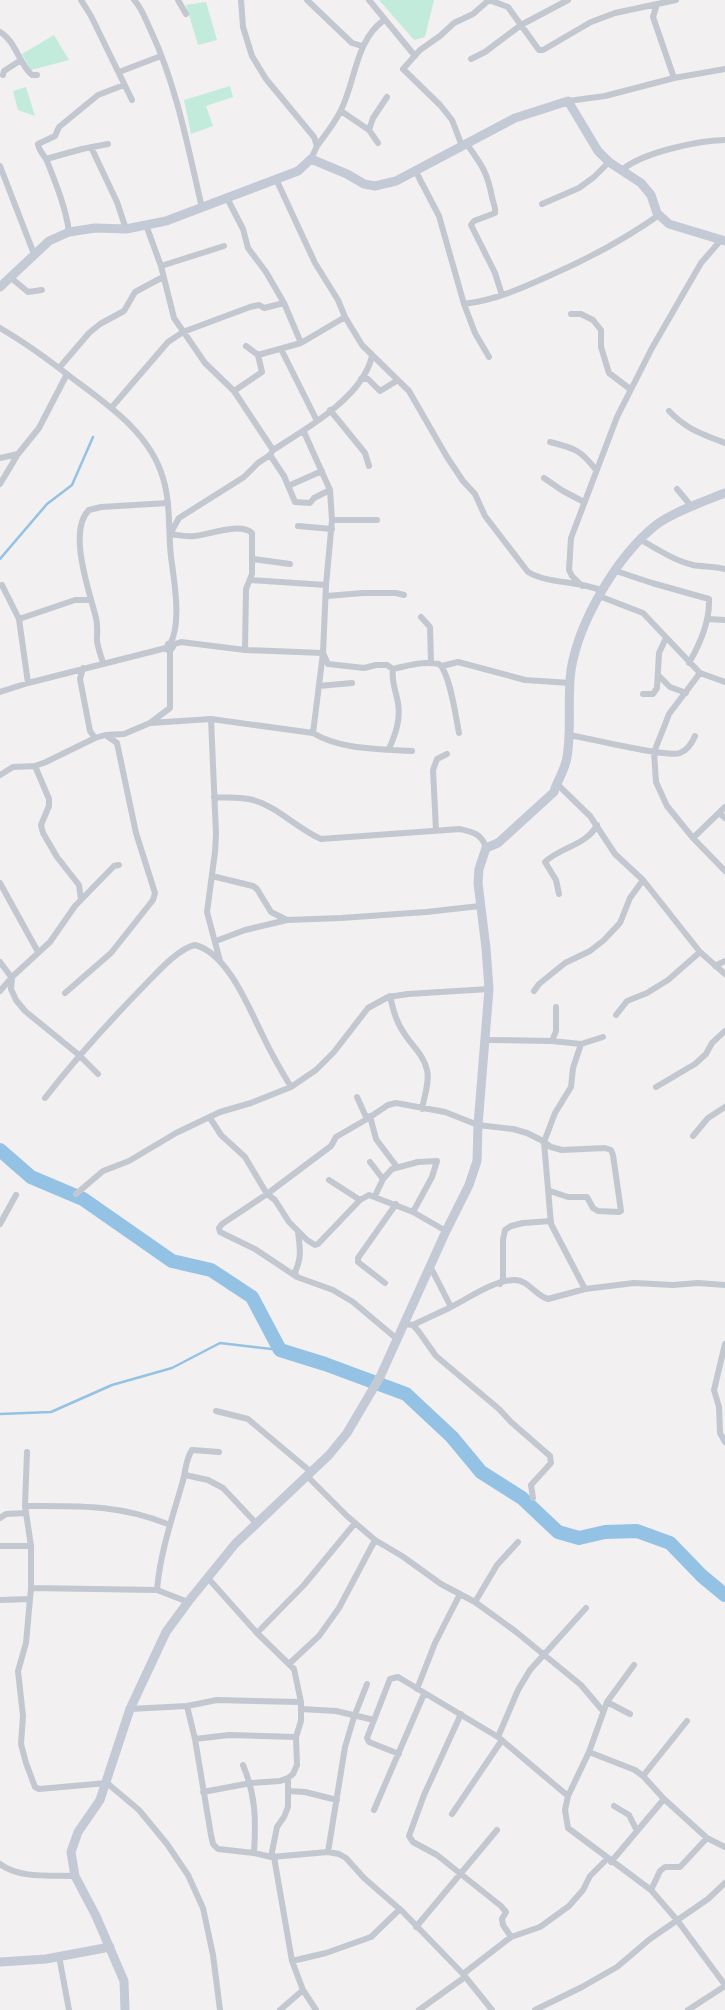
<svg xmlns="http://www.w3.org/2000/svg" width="725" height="2010" viewBox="0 0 725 2010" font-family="Mulish,sans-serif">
  <rect width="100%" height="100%" fill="#f2f0f0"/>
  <path fill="#c2ebdb" d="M379,0H434L425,37L414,40Z
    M206,2L217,40L198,45L186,5Z
    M54,35L69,60L31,70L22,54Z
    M230,86L233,97L206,106L213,126L191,134L184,100Z
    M26,87L35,116L18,110L13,91Z"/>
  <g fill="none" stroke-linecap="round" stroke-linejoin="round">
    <path stroke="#94c2e4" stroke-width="2.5" d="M0,559L47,504L72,485L93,437
      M0,1414L51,1412L112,1385L172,1368L220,1343L280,1350"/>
    <path stroke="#94c2e4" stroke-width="14" d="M0,1150L31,1177L83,1199L172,1261L211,1270L252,1297L280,1350L325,1364L406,1394L452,1437L481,1472L522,1498L558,1532L579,1538L605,1532L637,1531L670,1543L702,1576L725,1595"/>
    <path stroke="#c2c7d0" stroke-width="6" d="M81,0L91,16L132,100
      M134,0C142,8 146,21 151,31C177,87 188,148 202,208
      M178,0L186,14
      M241,0L243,27L252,56L266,79L314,137L317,146L311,159
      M307,0L352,43L362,46
      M369,0L415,56
      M489,0L508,7L539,50H543L591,22L615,13L676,0
      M657,4L653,17L674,78
      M0,32C16,41 19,64 32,75H37
      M471,59L485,52L521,25L568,0
      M119,72L161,56
      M3,75L4,71L21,60
      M568,101L605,96L674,78L725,69
      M341,111L369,130
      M378,143L369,130L373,118L387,97
      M466,143C481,164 487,171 492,197C493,203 496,207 495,213L474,221L471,225L495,273L502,295
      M317,146C325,135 335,123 341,110C356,80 355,41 384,20
      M462,146L452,120L440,105L403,69L420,50L440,36L454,23L473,14L489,0
      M91,147L117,202L126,229
      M46,159L82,149L108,144
      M0,166L34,254
      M623,169C645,152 696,141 725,140
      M415,170L439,216L464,304L475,333L489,357
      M276,179L315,263L338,300L345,317L362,345L409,391L447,457L463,481L475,494L485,516L528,572C550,585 580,580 602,591
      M227,198L243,229L248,248L266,272L284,303L301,343
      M542,204L579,188L594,177L609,162
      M146,225L161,266L174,318L205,363L234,391L273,450
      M69,232C66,208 56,184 47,161C44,155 39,151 38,144L55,136L59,127L98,95L124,85
      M161,266L224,246
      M10,277L28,292L42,290
      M464,304C496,300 522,288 551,275C590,258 625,239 659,215
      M571,314H581L593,320L601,330V347L609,373L630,389
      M0,328C26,343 49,360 72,378C108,405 150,433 163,478C171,504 168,531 171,557C174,580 182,624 170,644
      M246,346L258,355L301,343L345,317
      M281,349L317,421
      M59,368L89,333L100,324L124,311L135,292L163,277
      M361,379H368L380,391L398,380
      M234,391L262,372L258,355
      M112,407L168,342L183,332L250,307L259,305L264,308L284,303
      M330,410L365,453L369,466
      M669,411C686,429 702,434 725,443
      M304,432L330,490L332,520L326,585L323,653L313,733
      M550,442C574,448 581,450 596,470
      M270,455L284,476L295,502L310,503L314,498L330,490
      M0,458L18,454
      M544,478L563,491L584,502
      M0,484L18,454L39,428L67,374
      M288,486L322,471
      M677,489L692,507
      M332,520H377
      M298,526L332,529
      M641,540C657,549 675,561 693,565C703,567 714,566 725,569
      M253,559L290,564
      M616,571L652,583L709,599C710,621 700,644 689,663
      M250,580L326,585
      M2,585L19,619L28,683
      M582,586L572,576L569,570L571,538L617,417L652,348L701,263L721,240
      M327,596L363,593H396L404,595
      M599,596L643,613L700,673L725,682
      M421,617L430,627L431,663
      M19,619L75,600H90
      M707,619L725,620
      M172,645L181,642L245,650L323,653L328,664L364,668L376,665H387L393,669C409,665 423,661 439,664C450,673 456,718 459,733
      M245,650L246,589L252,574V533C239,522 209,535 194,536C186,537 178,535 170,534L179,518L244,477L258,463L270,455L273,450C306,429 363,397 372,356
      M103,663C101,656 98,648 97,641C97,633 98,626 96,618C90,593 67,531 89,510L101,507L168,503
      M442,666L458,662L525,680L570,683
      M83,668L80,679L90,731L95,738
      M700,673L669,714L664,727L654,752L656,782L667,806L693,838L725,871
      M658,675L670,687L686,693
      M319,686L352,683
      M0,692L28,683L166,648
      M643,694H653L657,688L659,653L666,638
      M211,719L216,834L215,852L207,912L220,961
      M150,723L170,708V651L173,647L168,644L166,649L170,651
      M569,735C588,738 668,758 680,753C688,750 692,743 695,736
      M389,749C395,735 401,720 398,703C396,691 391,681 393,669
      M35,766L49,799V806L41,825L43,833L57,857L79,885L81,899
      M0,775L13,767L35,766L46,762L95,738L105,735L124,734L150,723L211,719L313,733C341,750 379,749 412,751
      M556,783L590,816L615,854L643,880L700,952L725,974
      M214,797C226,798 241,797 253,800C276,806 298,829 321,839L460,829C473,832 482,834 486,848
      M719,813L725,818
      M436,830L433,770L437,759L447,754
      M693,838L725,807
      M212,876L253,886L257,889L271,912L287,920
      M0,883L38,952
      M559,894L556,880L545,862C560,847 586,846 597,825
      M216,941L245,930L287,920L341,918L426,912L480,906
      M0,962L12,978L11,989L16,1000L25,1011L79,1055L98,1074
      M715,966L725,961
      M0,991L13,976L50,942L75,906L114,866L119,865
      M534,991L539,984L565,963L590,951L604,940L620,923L630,898L643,880
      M65,993L111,953L153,900L155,893L136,833L117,743L107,736
      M390,996C393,1009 396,1022 404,1033C411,1045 424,1055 427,1070C430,1081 424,1097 422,1109
      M616,1015L627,1001L647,993L668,980L700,952
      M485,1040L552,1041L581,1044L603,1037
      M552,1041L556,1031V1007
      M581,1044L573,1068L571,1087L555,1113L544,1142L551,1224L585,1289
      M656,1087L695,1064L706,1054L712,1043L725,1031
      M357,1097L367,1119
      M45,1098C76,1058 107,1024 142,988C155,975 177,949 195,945C227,953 248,1006 261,1032C270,1051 280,1069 291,1087
      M370,1116L376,1139L397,1167
      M210,1118L221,1135L245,1157L267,1194L275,1200L289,1222L307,1240L315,1245L318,1244L360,1200L369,1195L413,1212L446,1231
      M693,1136L708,1118L725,1107
      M370,1162L383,1179
      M329,1180L360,1200
      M76,1194L103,1171L129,1161L176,1133L220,1112L251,1103L291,1087L316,1070L334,1052L368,1008L388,997L408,994L489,989
      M375,1196L383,1179L392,1169L418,1162L437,1161L432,1177L413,1212
      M0,1224L16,1195
      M430,1266L451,1307
      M297,1277L295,1272C302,1257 300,1249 298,1232
      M385,1283L358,1262V1258L396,1204
      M500,1284L503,1279V1240L505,1230L511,1226L523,1223L551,1221
      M404,1324L413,1325C425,1319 439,1313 451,1307C469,1298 494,1280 515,1280C528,1280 536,1296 548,1299L585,1289L634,1283L673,1285L698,1283L725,1285
      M413,1325L419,1332L436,1356L499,1409L511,1422L550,1456L551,1463L531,1485L533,1498
      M397,1339L353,1302L333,1290L297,1277L255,1249L220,1232L219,1228L222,1224L267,1194L331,1146L336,1137L367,1119L388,1105L396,1103L445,1112L478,1125L513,1129L527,1133L541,1140L551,1147L562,1150L605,1148L611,1150L613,1155L621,1211L619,1212L598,1211L593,1208L587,1197H568L550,1191
      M725,1344L714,1390L719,1407L720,1433L725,1442
      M216,1411L248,1419L311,1472
      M27,1452L25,1506L31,1546V1588L26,1643L18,1671L23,1716L21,1744L26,1763L35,1787L39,1789L107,1783L139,1810L167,1844L188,1875L203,1908L213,1955L220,2010
      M185,1475L208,1480L223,1488L256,1523
      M307,1476L347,1516L375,1540L402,1556L441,1584L475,1602L515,1631L581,1685L603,1711
      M25,1506C78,1506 120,1504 170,1525
      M0,1518L6,1514L26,1513
      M0,1546H31
      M31,1588L157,1590L188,1602
      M157,1590C160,1553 172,1519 182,1484C186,1472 185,1460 192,1450L219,1452
      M0,1600L30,1599
      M475,1602L497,1565L518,1542
      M257,1633L304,1585L355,1523
      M290,1663L319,1636L339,1608L375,1540
      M634,1665L607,1702L589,1752L568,1796L565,1810L568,1828L651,1890L677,1920L725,1985
      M417,1689L435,1643L460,1594
      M607,1702L630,1714
      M187,1706L195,1739L211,1835L213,1844L218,1849L254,1853L271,1857L328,1852L339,1854L346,1858L364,1878L403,1912L463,1974L492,2010
      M130,1709L187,1706L217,1700L301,1702
      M301,1709L336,1711L374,1720
      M461,1714L424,1795L409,1836L413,1842L437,1855L501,1906L506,1912L502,1919L503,1925L511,1937
      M498,1737L518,1690L530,1670L586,1608
      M195,1739L229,1735L296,1737
      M589,1752L635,1770L643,1776L664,1799L707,1838L725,1847
      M399,1754L369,1742L367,1738L390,1679L398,1677L498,1737L568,1796
      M243,1765C256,1796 256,1820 254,1853
      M643,1776L687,1721
      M288,1791L305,1792L337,1800
      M203,1792L251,1783L280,1781L288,1778L293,1774L297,1765L296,1737L301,1721V1702L294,1669L257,1633L207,1577
      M614,1806L629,1815L637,1831
      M374,1810L424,1694
      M452,1814L502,1740
      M328,1852L345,1747L354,1717L367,1684
      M271,1857L277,1827L284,1817L288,1807V1778
      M274,1857L292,1961L303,1990L316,2010
      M611,1862L664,1799
      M0,1864C20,1879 51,1875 75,1876
      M651,1890L660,1871L665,1867H680L707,1838
      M416,1927L497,1830
      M59,1956L69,2010
      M292,1961L326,1953L371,1937L400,1909
      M463,1974L511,1937L540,1927L569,1906L583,1890L590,1876L607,1859
      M280,2010L303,1990
      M419,2010L465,1977
      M535,2010L582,1987L617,1967L650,1939L708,1899L725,1883
      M688,2010L725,1986"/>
    <path stroke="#c4c9d6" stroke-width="9" d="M0,287L49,241L69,232L95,228L126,229L166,221L298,171L311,159L347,174L364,184L375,186L396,181L515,118L568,101L598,151L609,162L641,183L651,195L657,213L669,224L725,241
      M0,1962L46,1959L110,1947
      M125,2010L124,1981L96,1916L75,1876L71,1852L78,1832L100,1800L130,1709L166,1632L188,1602L235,1544L329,1455L347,1433L380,1377L446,1231L469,1185L477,1161L478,1125L489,989L486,948L478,883L479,869L486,848L498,843L554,792C557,780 565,771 567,757C572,729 567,699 571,670C579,621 617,556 656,525C673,512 705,501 725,493"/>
  </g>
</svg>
